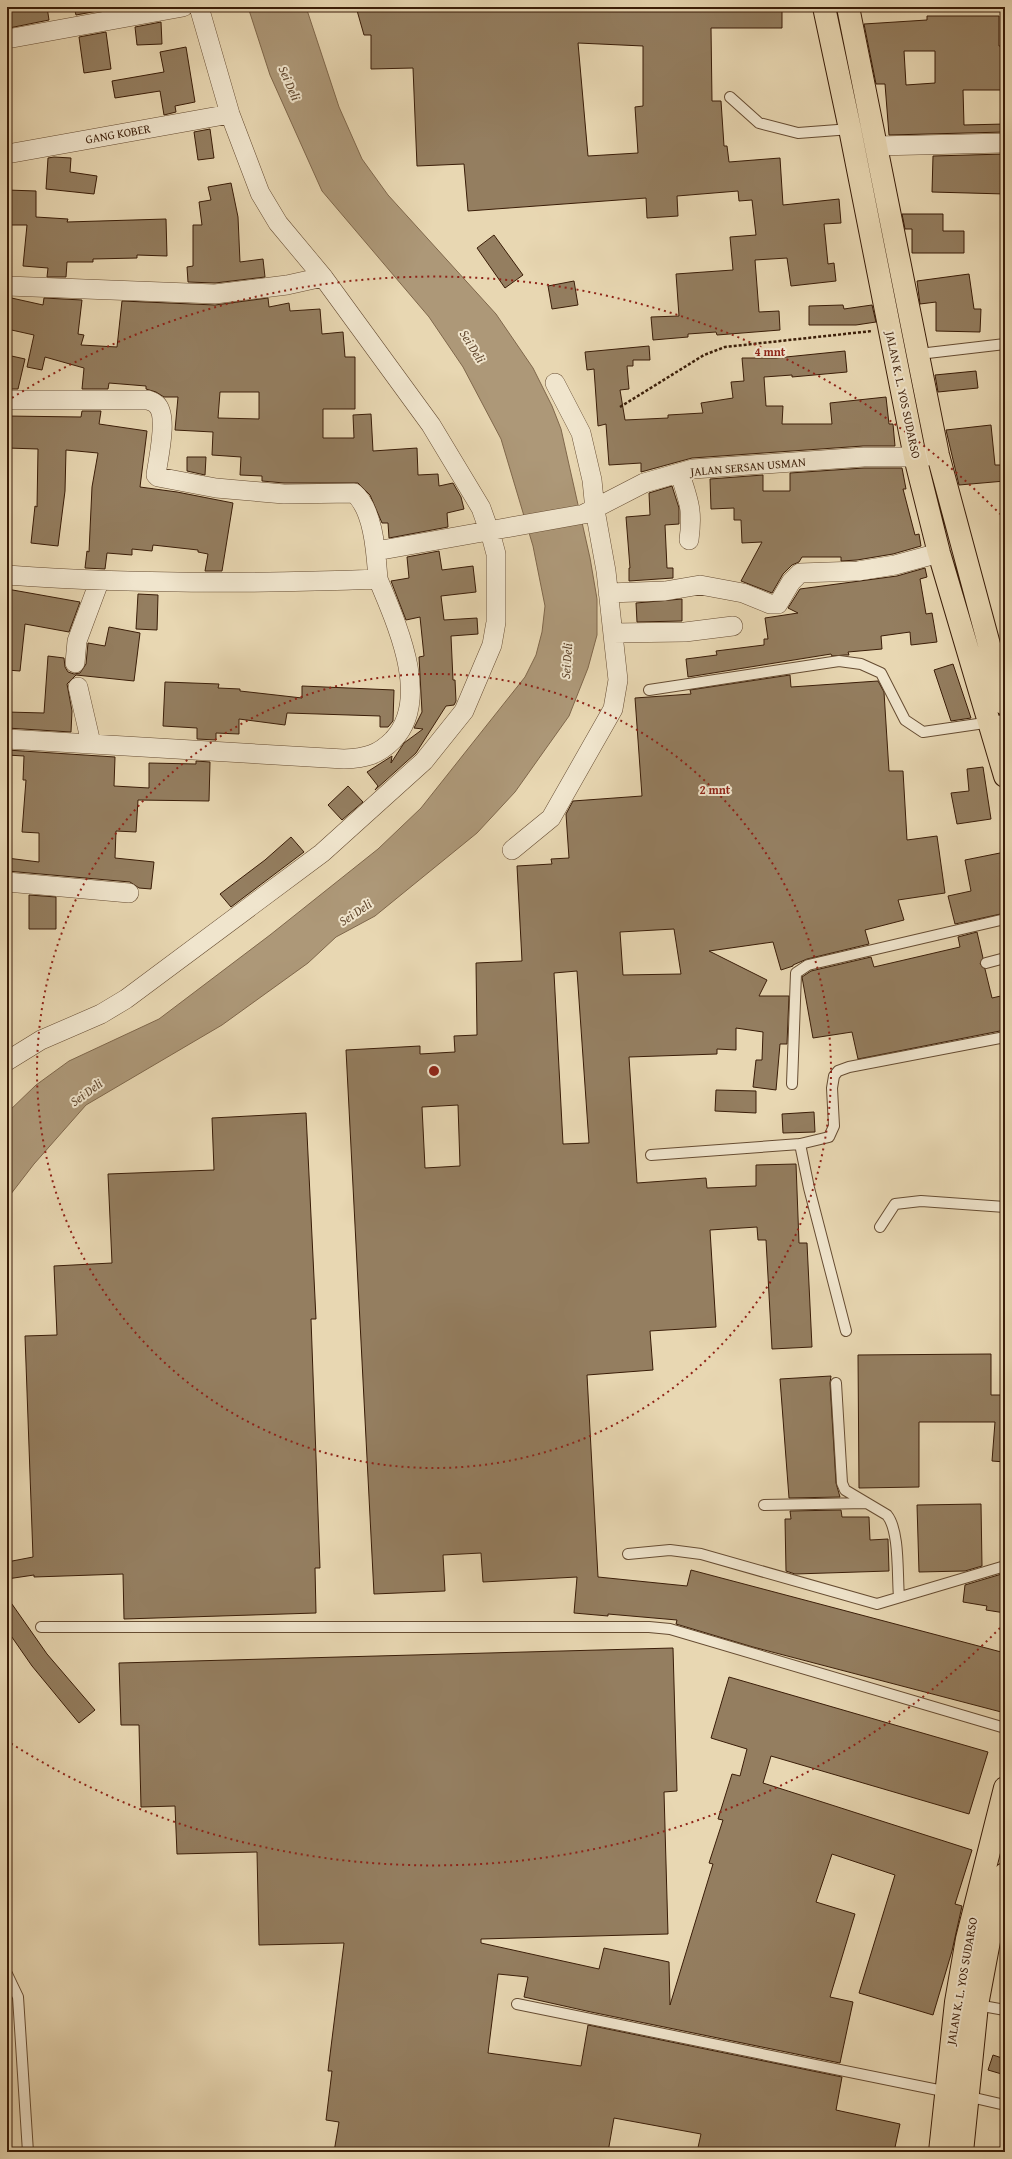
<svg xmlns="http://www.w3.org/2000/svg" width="1012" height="2159" viewBox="0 0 1012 2159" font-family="'Gentium Book Plus',serif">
  <rect width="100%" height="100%" fill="#e8d7b2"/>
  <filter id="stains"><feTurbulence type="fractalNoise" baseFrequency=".005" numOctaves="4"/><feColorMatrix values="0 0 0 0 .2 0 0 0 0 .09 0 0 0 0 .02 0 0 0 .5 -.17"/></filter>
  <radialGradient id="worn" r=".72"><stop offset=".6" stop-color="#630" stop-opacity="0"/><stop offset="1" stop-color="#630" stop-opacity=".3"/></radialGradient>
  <path fill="#ad9878" stroke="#7f674b" d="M248,7H306L339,107L362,159L388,195L496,314L533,368L552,406L561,429L590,558L597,599V635L588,668L569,716L515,792L477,833L375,916L336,937L308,963L222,1025L86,1105L34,1164L7,1199V1113L36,1085L69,1061L159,1019L270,935L378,849L421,808L525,677L536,655L542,632L545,606L533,546L501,439L463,367L429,317L322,191L270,75Z"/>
  <path fill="#947e60" stroke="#3a1d08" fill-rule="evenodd" d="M21,7H47L49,20L9,28L7,10Z
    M74,7H102L103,10L76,15Z
    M356,7H782V28H711L712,101H721L724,146H727L729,162L780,158L783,205L839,199L841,223L824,224L828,264L834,263L836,281L791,286L787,258L755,260L759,312L779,311L780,330L717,335L716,332L688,334V337L653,340L651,317L679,316L676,274L733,270L730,237L756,235L752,200L739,201L738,191L677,196L678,216L647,218L646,198L468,211L464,164L417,166L413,68L371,69V35H364ZM578,43L643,46V106L635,107L638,153L588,156Z
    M927,16H999V46H1005V90H963L964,125L1005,124V132L889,135L885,84H876L864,24L927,20ZM904,51H935V83L906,85Z
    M161,22L162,44L137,45L135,27Z
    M106,32L111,69L84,73L79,37Z
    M186,47L195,102L175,106L176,112L164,115L160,91L115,98L112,81L164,72L160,52Z
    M210,129L214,158L198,160L194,132Z
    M1005,154V194L932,192L933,156Z
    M54,157L71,158L70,172L97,176L94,194L46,189L48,158Z
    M231,183L238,217L240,262L263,259L265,277L215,283L188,282L187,267L193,266V225H202L199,202L211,200L208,187Z
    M7,190L36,191V217L68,219L67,222L166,219L167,256L137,255V258L93,259V262H67L66,277H47L48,268L23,266L27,225H7Z
    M902,214H943V231H964V253H912V229H905Z
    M494,235L523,275L505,288L477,248Z
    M969,274L974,309H981L980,332L936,331V302L920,304L917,281Z
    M574,281L578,305L552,309L548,286Z
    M7,297L43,305L44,298L82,300L78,334L84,335L81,345L117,347L122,301L215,305L268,298L269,307L289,303L290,311L320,309L322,334L343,332L345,357H355V409H323V438H354L353,415L371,414L373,451L417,448L418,475L438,474L439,486L453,483L461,497L464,509L447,513L448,527L389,538L388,523H382L370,495L358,483H284L262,481V476L240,475L241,457L212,455L213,432L175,430L178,397H164L156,392L146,389V386L109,383L108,389H82L84,368L45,357L42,370L27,367L34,335L7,329ZM220,392H259V419L218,418Z
    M843,305L844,309L872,305L876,322L856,325H809V306Z
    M649,346L650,360H633V366H627L629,389L620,390L625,420L668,418V415L703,413L701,403L733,398L731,382L744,381L742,358H776L845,351L847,372L792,377V375L764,377L766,406H783L782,424H832L830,403L886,397L889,424H893L895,446H863L692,458L641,472V463L609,465L606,424L598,426L594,369L587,370L585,352Z
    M7,355L25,359L18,389H7Z
    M976,371L978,388L938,392L935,375Z
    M82,411H101L99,424L147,431L140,487L177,492L233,503L222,571H205L208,554L198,552V550L153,545L152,551L132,549V555L107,553L105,569L85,568L87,551L89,552L92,487L98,453L66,450L65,491L58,546L31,543L35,506L37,507L38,449L7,448V416L81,417Z
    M991,425L995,465H1005V481L959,485L946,430Z
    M187,457H206L205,475L187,471Z
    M864,468H902L906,489H903L915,535L919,534L921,546L893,554L857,560L841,561V557H802L799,562L792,565L783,574L772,593L741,581L762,542L742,543L741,520H734V508L711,509L710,479L763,475V491H790V473Z
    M672,486L679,508V524L665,525L667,568H673V578L629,581V568H630L626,517L650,515L649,493Z
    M439,551L442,570L473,566L476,592L441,596L444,620L477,618L478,634L451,636L453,680H455L456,701L454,705L446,706L416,753L375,790L378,786L367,772L392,756L391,763L404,743L423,729L414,728L422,712L419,657L424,656L420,617L406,620L391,581L409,578L407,557Z
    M925,568L927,577L920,579L926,614L932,613L937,642L911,645L910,632L881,636L882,649L848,652L849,655H845L832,656L831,654L688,677L686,659L717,655L716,651L764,645V639H768L765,618L798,613L788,608L800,589L897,576Z
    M7,589L80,602L69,632L25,624L20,671L7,670Z
    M138,594L158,595L157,630L136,629Z
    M682,599V621L637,622L636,603Z
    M109,627L140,633L134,681L76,675L67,684L72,711L71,732L7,728V712L44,713L48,656L64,658L65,667L68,672L74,674L80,673L86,664L88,643L105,646Z
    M953,664L971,718L951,721L934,670Z
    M790,675L791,687L878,681L884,692L889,771H903L907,840L937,836L945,893L898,900L904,920L865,930L869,944L807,959L793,965V966L781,970L773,942L709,951L767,980L759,996H789L787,1044H780L776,1090L753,1087L756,1060H762L763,1032L736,1028V1050L717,1049V1054L629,1057L637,1183L706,1178L707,1188L756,1186V1165L796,1164L799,1243H807L812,1347L772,1349L766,1240H758L757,1227L710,1230L716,1327L650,1331L653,1370L587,1375L598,1577L687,1586L691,1570L1005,1653V1713L753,1647L676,1624L677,1620L608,1614V1616L574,1613L577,1577L483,1582L481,1553L443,1555L445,1591L374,1594L346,1050L420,1046V1054L455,1052L454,1036L477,1035L476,963L522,961L517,866L552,864L551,859L569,858L566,814L573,801L642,796L635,698L691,694L690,690ZM674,929L681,974L623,975L620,932ZM577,971L589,1143L563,1144L554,973ZM458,1105L460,1166L425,1168L422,1107Z
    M165,682L219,684L218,688L240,689V691L302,698V686L394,690L393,721L388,727H380V716L287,713L285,725L239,719V734L216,733V740L197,739V728L163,726Z
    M7,750L115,757L114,786L149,788V763L196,764V761L210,762L209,801L138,800L136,832L116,831L115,858L154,862L151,889L139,888L130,882L7,871V858L39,862V833L22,832L26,780H23L24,756L7,755Z
    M983,767L991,819L957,824L951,793L969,791L967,769Z
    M348,786L363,802L342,820L328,805Z
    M291,837L304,852L231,907L220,894L265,860Z
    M1005,852V913L955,924L948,896L971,891L965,860Z
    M29,895L56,897V929H29Z
    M977,932L983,958L980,964L985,969L992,998L1005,995V1030L858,1059L852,1032L813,1038L802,977L811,971L871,957L874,967L960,947L958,937Z
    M716,1090L756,1091V1113L715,1111Z
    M814,1112L815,1132L783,1133L782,1114Z
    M306,1113L316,1319H311L320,1568H315L316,1613L124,1619L123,1574L34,1577V1575L7,1579V1562L33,1557L25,1336L57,1335L54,1266L112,1263L108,1174L214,1170L212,1118Z
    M991,1354V1395H1005V1462L992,1461L995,1422H919V1487L859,1488L858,1355Z
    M831,1376L830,1383L836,1483L840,1497L789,1498L780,1379Z
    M981,1504L982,1566L965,1571L919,1572L917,1505Z
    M841,1510L842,1517H869L870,1540L888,1539L889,1571L795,1574L786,1571L785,1519H791L790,1511Z
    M1005,1573V1613L986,1610L987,1606L963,1602L965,1585Z
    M7,1597L47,1654L95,1710L79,1723L32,1666L7,1630Z
    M673,1648L677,1791L664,1792L668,1934L481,1939V1943L599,1969L604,1948L669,1962L670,2005L713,1864L709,1863L723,1820L718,1819L732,1774L740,1776L747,1749L711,1738L729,1677L988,1752L969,1814L771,1756L763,1783L972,1850L955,1904L962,1906L952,1951L933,2015L859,1993L895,1875L832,1854L816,1902L855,1914L830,1997L853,2002L840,2063L591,2012L524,1997L528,1977L498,1974L488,2053L581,2066L588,2025L842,2077L836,2110L900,2124L894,2152H697L701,2134L614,2118L608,2152H334L339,2122L326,2120L332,2071H328L344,1943L259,1945L257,1852L177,1854L175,1806L141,1807L139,1725H121L119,1663Z
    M993,2055L1005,2059V2075L988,2070Z"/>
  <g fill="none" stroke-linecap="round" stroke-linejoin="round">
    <g stroke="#664c32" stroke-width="12">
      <path id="lane" d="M730,97L759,123L798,133L851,129
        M919,354L1005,344
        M649,690L839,661L861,664L881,673L905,720L923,732L1005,720
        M986,963L1005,958
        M792,1084L796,973L808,965L1005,919
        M800,1144L809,1188L846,1331
        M651,1155L800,1144L829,1137L834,1126L832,1088L834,1076L838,1071L849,1067L1005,1037
        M880,1227L895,1204L921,1201L1005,1207
        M836,1383L842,1483L845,1490L887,1515C900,1531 897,1576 899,1597
        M764,1505L866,1503
        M628,1554L670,1550L701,1554L877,1604L1005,1566
        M41,1627H649L670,1629L1005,1728
        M7,1974L18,1997L28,2152
        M517,2004L948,2092
        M977,2005L1005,2010
        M966,2096L1005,2105
        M1004,2152L1005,2149"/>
    </g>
    <g stroke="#664c32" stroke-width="20">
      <path id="street" d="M7,39L183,7
        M876,146L1005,143
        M7,154L230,114
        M7,286L215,294L287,285L323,277
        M7,400H148C150,401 154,402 156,404C169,415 158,459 156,475L158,477L216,488L284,494L354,493C374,510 376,554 378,579C254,584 130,584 7,575
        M680,474C689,502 693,510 689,540
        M376,551L584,514L644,483L693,469L864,457H915L938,455
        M608,593L665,591L700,585L743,593L770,604H778L791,582L800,573L858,571L895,565L939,553
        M613,633L685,632L733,626
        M75,663L77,641L99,582
        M78,687L91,743
        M7,739L344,759C366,758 378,755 393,740C432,699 396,623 378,579
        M512,850L551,818L613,709L618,680L606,571L595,510L592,480L581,433L555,383
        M7,882L129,893
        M7,1061L41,1040L101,1014L126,999L322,853L424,761L464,711L492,645L496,622V554L492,539L481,508L431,425L323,277L278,223L260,193L230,114L199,7"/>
    </g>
    <g stroke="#3a1d08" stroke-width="24">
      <path id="highway" d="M824,7L850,129L915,457L939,553L1005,776
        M848,7L938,455L1005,704
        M940,2152L956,2002L967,1939L1005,1788
        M962,2152L977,2005L990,1936L1005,1874"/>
    </g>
    <path stroke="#3a1d08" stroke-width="2.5" stroke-dasharray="3 2" stroke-linecap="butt" d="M620,407L704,355L725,347L872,331"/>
    <use href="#lane" stroke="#f0e5cd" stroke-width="10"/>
    <use href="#street" stroke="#f0e5cd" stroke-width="19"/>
    <use href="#highway" stroke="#e8d7b2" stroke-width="22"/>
  </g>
  <g fill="none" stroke="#8f2418" stroke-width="2" stroke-dasharray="2 4">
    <circle cx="434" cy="1071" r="397"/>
    <path d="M1000 1628A794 794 0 0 1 7 1741M7 401A794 794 0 0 1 1000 514"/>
  </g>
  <g text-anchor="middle" stroke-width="4" stroke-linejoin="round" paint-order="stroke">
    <g font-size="12" fill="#3a1d08" stroke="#f0e5cd">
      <text transform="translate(118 134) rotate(-10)" y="4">GANG KOBER</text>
      <text transform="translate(903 395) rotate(78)" y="4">JALAN K. L. YOS SUDARSO</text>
      <text transform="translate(748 467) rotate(-5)" y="4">JALAN SERSAN USMAN</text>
      <text transform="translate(962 1981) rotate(-80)" y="4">JALAN K. L. YOS SUDARSO</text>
    </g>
    <g font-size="13" font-style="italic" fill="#62482f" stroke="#f0e5cd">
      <text transform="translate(290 83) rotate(67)" y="5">Sei Deli</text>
      <text transform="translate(473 346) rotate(58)" y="5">Sei Deli</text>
      <text transform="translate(566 661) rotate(-86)" y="5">Sei Deli</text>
      <text transform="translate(355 912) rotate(-34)" y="5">Sei Deli</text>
      <text transform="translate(86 1092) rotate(-36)" y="5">Sei Deli</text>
    </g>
  </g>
  <circle cx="434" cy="1071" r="6" fill="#8f2418" stroke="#f0e5cd" stroke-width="2"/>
  <g font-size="12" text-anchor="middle" font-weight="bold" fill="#8f2418" stroke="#f0e5cd" stroke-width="4" stroke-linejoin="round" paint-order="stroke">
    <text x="770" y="356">4 mnt</text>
    <text x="715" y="794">2 mnt</text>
  </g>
  <rect width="1012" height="2159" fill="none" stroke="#e8d7b2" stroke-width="24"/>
  <rect x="8" y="8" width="996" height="2143" fill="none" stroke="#3a1d08" stroke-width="2"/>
  <rect x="12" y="12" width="988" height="2135" fill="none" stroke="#3a1d08"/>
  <rect width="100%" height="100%" filter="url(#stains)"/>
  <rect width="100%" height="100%" fill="url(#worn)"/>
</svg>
